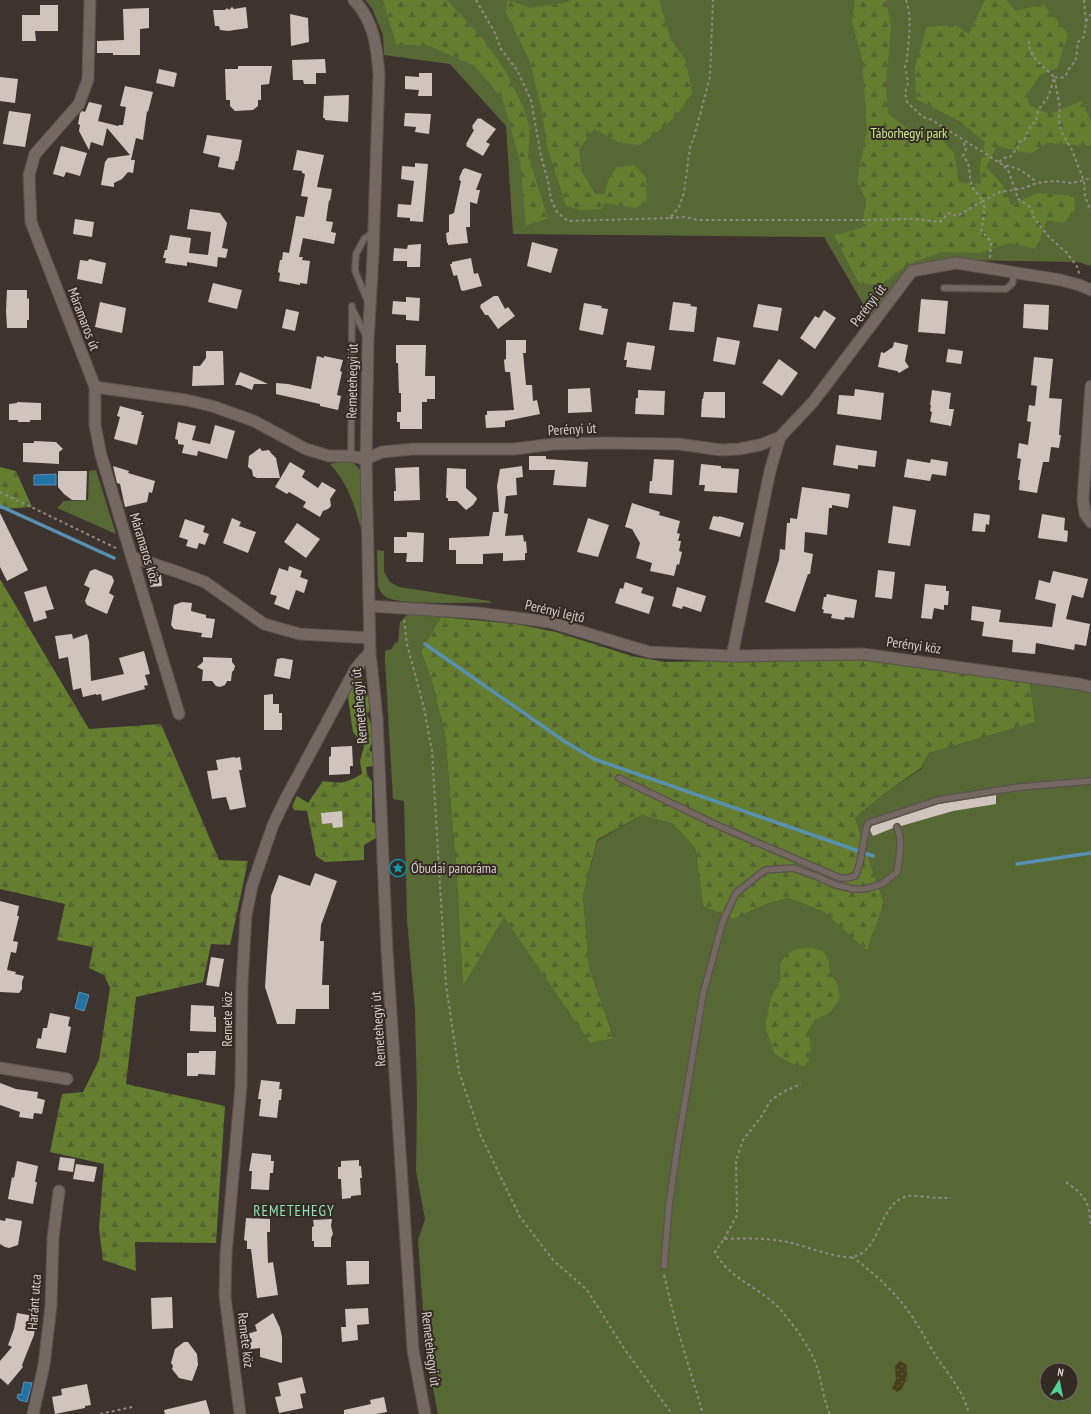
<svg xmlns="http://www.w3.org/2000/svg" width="1091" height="1414" viewBox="0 0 1091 1414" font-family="'PT Sans Narrow',sans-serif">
  <defs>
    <pattern id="forest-firs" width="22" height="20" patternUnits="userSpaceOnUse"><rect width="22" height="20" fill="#647d2e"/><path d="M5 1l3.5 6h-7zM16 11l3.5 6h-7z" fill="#566434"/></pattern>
    <pattern id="sand-dots" width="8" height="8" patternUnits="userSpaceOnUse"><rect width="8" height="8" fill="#473e1e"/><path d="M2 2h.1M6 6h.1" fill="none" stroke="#61593e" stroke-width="1.8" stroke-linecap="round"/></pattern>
    <pattern id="water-ripples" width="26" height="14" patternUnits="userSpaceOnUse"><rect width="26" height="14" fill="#2174a5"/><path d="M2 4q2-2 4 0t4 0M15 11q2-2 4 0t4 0" fill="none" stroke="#2d5f7c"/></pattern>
  </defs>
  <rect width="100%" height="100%" fill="#3e342f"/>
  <path fill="#576835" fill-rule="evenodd" d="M365,0H1091V266L1078,262L956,260L910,268L872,319L824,237L513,234L506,126L450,64L384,55L383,35L372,8Z
    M346,461L354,463L361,471V528C353,502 349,485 330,464Z
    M96,470L116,534L57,508L62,503L63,501L88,500L89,471Z
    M377,550L384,551V572L390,582L399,587L490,601L491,603C470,602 401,606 386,597C382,595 379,589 378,585Z
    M409,613L441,617L421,651L432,682L445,734L456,866L463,985L504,916L590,1043L614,1037L589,967L583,895L597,841L642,815L673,824L695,848L703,906L734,919L766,904L788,898L824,912L867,951L884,903L855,818L881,796L921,769L929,753L1035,722L1030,683L1091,692V1414H438L426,1352L418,1240L425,1219L416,1171L417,1098L415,1010L407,920L404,801L393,799L385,661V651L392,649L394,644L398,642L400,622ZM1047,1370H1071V1394H1047Z"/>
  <path fill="url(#forest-firs)" d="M383,0H447L484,40L506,72L523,107L530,128L528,156L548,218L526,226L520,161L503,100L475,66L430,46L396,44Z
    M507,0L530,8L564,3L572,0H659L671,40L686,61L692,93L674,118L640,145L620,143L594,129L579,149L581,170L595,194H605L608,180L617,167L634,165L646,177L647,201L636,208L604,203L602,209L581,210L566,206L547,146L541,107L530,62L506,12Z
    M855,0H886L891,26L886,83L888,114L909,129L935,135L944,142L954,153L959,182L981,184L980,167L985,142L961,122L916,99L915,67L927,27L955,25L969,34L985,0H1006L1016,11L1043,4L1068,34L1057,68L1040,75L1027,94L1029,105L1049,114L1082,101L1091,122V146L1047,143L1030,154L997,146L986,167L1002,184L1011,205L1038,193L1074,196L1075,210L1063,223L1047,220L1036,249L1009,243L980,253L943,252L913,262L879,285L859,283L834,235L862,228L866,200L857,180L867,131L862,57L852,22Z
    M0,467L16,471L32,507L0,509Z
    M0,579L89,729L161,724L219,860L248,861L230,945L211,944L203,982L136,997L126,1084L225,1106L216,1243L135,1242L136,1271L103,1260L99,1228L104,1164L50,1152L62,1094L83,1092L99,1060L110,988L104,975L89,968L93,947L57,940L65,904L0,889Z
    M441,617L516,624L556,632L632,656L665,662L867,659L1030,683L1035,722L929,753L921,768L881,796L855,818L884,903L867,951L824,912L788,898L766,904L734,919L703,906L695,848L673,824L642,815L597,840L583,895L589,967L614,1038L590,1043L504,917L463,986L456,866L445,734L432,682L421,651Z
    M358,675C364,679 372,701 370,709C370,711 368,713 367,715C373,725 375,739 369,750L373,753V766L366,767L367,774L372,782V822L376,824V838L364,845V860L325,862L316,856L307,811L294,810L292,806L297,796L308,803L323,781C342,784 346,783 362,774L360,761L364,746L353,732L348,698L351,684Z
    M811,948L823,951L828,960L830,972L837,983L840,998L831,1012L815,1020L808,1030C810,1042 813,1056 805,1066L794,1065L775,1054L765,1027L771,998L781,979L780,964L786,955L796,949Z"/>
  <path fill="url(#sand-dots)" d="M900,1361L907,1365V1378L902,1389L897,1392L892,1389L896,1380L895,1367L898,1362Z"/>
  <path fill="url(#water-ripples)" stroke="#5890b1" d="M56,474V485H34V475Z
    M79,992L89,995L84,1011L75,1008Z
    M24,1382L32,1383L27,1402L19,1400V1398H17L18,1394L21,1395Z"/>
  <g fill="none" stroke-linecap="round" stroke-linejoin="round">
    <path stroke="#5890b1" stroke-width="3.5" d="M0,506L114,558
      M425,644L564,741L594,759L873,856
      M1017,864L1091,853"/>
  </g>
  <path fill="#d0c4be" d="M40,5H58V31H35L36,41H22V15H40Z
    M232,7L234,9L246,7L248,28L228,31L220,30L219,26H215L213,10H225L227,8L229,10Z
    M149,8V28L140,29V55H113V53H97V41L124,40L123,9Z
    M290,14L308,18L309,42L291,46Z
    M325,59L326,73H316V84H304L303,80H293L292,60Z
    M238,66H272L269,84L261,85V100H258V106L253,110L235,111L230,106V100H226L225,69H238Z
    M159,69L177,73L174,87L156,83Z
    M419,73H432V96H418L419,90L405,89V76L419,77Z
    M0,77L18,79L15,103L0,101Z
    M125,86L153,92L148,112L147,111L143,140L136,138L131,160H135L133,173L128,172L122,179L114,183V187L101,185L105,162L108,158L130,155L107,128L103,146L91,142L89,150L79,131L80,125L78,124L80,113L82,111L85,112L89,102L102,105L98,121L118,126L119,125H123L126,107L120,106Z
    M349,95L348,122L325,120V118H323L324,96Z
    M9,111L31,114L25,147L3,144Z
    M405,113L431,114L429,134L415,132L416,127L404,126Z
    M478,118L479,119L480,118L496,129L486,142L490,144L483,156L466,146L467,145L466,144L474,130L472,128L473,127L472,126Z
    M207,135L242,140L238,161H236L234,170L218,167L220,157L203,153Z
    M61,146L87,153L80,176L66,172L64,177L53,174Z
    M297,150L324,155L317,187L332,189L330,201L329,200L326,221L333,222L331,232L336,233L334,244L303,238L299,257H303L302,260L310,261L307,284L300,283V285L279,281L280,273L278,272L280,260H282L283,252L289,253L296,216L304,217L308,197L301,196L305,174L302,173V171L293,170Z
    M415,163L428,164L423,222L410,221V218L397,217L398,204L411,205L414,181L401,179L402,166L415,167Z
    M465,168L482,174L476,190H480L477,204L470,202V227H466L468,243L448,245V243H447L446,233L449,232V215L454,213L461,181L459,180L460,178H459L463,169H464Z
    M190,209L220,213L227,223L222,248L228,249L226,258L218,257L217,267L187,262V266L165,263L166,258H163L165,250H167L170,235L191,238L189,253L208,255L211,232L187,229Z
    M75,219L94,222L92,237L73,234Z
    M532,242L558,249L551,273L527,266Z
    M421,244L420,267H407V261H393L394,248L407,249L408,245Z
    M471,258L474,274L478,273L482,286L463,291L461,290L457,275L454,276L453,274L450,264H452V262Z
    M89,259L106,263L102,284L77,279L80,260L88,261Z
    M213,283L242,290L237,309L208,302Z
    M7,290H27V299L29,298V320H27V328H7L6,311Z
    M494,296H498L505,309L508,307L515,316L498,329L488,315H485L480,307L481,306L480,305Z
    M406,297L420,298L419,321L406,320V315L392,314L393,301L406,302Z
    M921,299L948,301L945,334L918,332Z
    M100,302L126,308L122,333L95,327Z
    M673,302L691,304L690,306L697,307L694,332L669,330Z
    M584,303L602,306L601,308L608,309L603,335L579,330Z
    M758,304L782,308L778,331L753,327Z
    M1024,304L1049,305L1048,330L1023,328Z
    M286,309L299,312L295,331L282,328Z
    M824,310L836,318L815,349L800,338L815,316L819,318Z
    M717,337L740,341L735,365L713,361Z
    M506,340H526V353H523L526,385H532L533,401L537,400L540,414L505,421V427L486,428L485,415H487V411L514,410L510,372H506L505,371L504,360L506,359Z
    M627,342L655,346L651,370L626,367L627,360H624Z
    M894,342L908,345L905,361L909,367L899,373L897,371L878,367L881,352L884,353L893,347Z
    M396,345H426L425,376H435V399H427V402H422V429H400V422H397V412H401V393H399L398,363H396Z
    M948,349L963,351L961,364L946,362Z
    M206,351H223L224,385L192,386L193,366H200L206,358Z
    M317,356L324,358V356L343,360L340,371L342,372L337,395L341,396L338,410L320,406V404L276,394V383L288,384L311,389Z
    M1034,357L1053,359L1049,398L1062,399L1059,435H1061L1059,448L1051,447L1049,462H1043L1037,493L1019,490L1020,480H1018L1021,459L1017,458L1019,443L1028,445L1031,422L1027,421L1029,405L1035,406L1037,386L1031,385Z
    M779,359L798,373L782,396L762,383Z
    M240,372L257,379L268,384H254L252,390L240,385H235Z
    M590,388L592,412L568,413V389Z
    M855,389L884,393L881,420L837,414L839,395L854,396Z
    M638,390L665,391L664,415L635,414L636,398H638Z
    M932,390L951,393L949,409H954L951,426L930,422L932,412L930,411L931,405H930Z
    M704,392H725V418L701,417L702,399H703Z
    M17,402L41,403V420H30V422H18V420H9V404L17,403Z
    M120,406L142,412L141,415H144L137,445L114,439L120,417L117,416Z
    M178,422L196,426L192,440L210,444L215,425L235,431L227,459L198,451L197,456L182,453L184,445L178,444V440L175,439Z
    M34,441L56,442L63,449L59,452V464L23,462V443H34Z
    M836,445L877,451L875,467L858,465V469L833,465Z
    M260,448L262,451L269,450L271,453L276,458L280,478H257L253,476L252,470L248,467L249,456Z
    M529,456H546V459L588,462L586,487L553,485L555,470H529Z
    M654,459L674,460L672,495L649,493L650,481H652Z
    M907,459L930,463L931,459L948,462L946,476L932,474L930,481L904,477Z
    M290,462L305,471L302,477L318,488L322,482L336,490L330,499L331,506L328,509L323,511L320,517L303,507L306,502L289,492L287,494L275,487Z
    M701,464L721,466V468L739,469L737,493L704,491L705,485H699Z
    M113,466L129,471L128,473L155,481L152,493L149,492L147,502L125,507L120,484L117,483Z
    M522,466L523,477L516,478L517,495L506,496L504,513L508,514L505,536L523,535L524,542L526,541L527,553H525V560L503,561V553L483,554V564H456V550H449V538L489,536L493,512H499L497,486L500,469Z
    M419,467L420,500L394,501V491H396L395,468Z
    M447,468L466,469V488L476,497L477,499L473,505L466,510L457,501H448V498H446Z
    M58,471H87L86,500H72L64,494L58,487Z
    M802,487L850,494L848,508L832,505V508H829L827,535L805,532L804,552L813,554L810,574H808L795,612L765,602L779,560L780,549L785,550L787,523H790V518L797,519Z
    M632,503L660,512L659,515L680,521L677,533L680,534L678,541H681L679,551L682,552L679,565L677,564L674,576L650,571L652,563L636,558L640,543L632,529L625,527Z
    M893,506L916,510L910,546L888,543Z
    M0,513L28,570L7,581L0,567Z
    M974,513L990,515L989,525L986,524L985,532L972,531Z
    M1042,514L1065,518L1064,530L1068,531L1067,542L1038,538Z
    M713,516L719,517V516L744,523L740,537L709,529Z
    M232,518L241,522L239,526L256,532L248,553L223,543Z
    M588,518L609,525L598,557L577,552Z
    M185,519L205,526L203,532L209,534L205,545L199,543L197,549L186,546L188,540L179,537Z
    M297,523L320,539L306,558L284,542Z
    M407,532L424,533L423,562H406L407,553H394V537H407Z
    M289,566L302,571L300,577L308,580L304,593L296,590L289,610L274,604L277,596L270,594L279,568L288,571Z
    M95,569L112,576L114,581L109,593L114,596L107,614L87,605L85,601L90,588L84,585L90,571Z
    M878,570L895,572L892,599L875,597Z
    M1053,571L1088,579L1083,598L1072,595L1066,619L1090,624L1086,646L1075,644L1074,650L1036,643L1035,654L1012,652L1013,640L982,636L984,622L971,620L972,606L1001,610L999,622L1052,627L1056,604L1035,599L1039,580L1050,583Z
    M150,575H161L162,586L150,587Z
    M625,582L643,588L641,593L654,597L649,614L615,603L620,588L623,589Z
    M925,584L946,586V591H949L948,605H944V610L934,608L932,619L921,618Z
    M46,586L54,609L45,611L47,618L34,622L24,592Z
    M677,587L706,596L701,612L683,606L682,609L672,606Z
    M827,594L857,600L854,618L845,617L844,620L831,618L832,614L823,613L824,610L822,609L824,597H826Z
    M182,602L192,603L191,611L206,615V618L215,619L212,638L201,637L202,633L174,629L171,625L174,605Z
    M72,634L73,639L87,634L89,641L91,681L124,674L119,658L144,651L150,674L145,675L148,685L144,686L145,689L102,701L101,694L96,695V694L83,697L81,688L73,690L68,657L59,659L55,636Z
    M203,657L232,658V662L235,666L234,670L232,672L231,681H227L225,685L220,687L216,686L212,681H202L203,670L197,667L203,662Z
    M282,658L293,660L290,679L274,676L277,659Z
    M273,694V704H279V713H282V730H264V695Z
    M352,746L353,766H350V774L329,775V757L331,756V747Z
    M235,757V758L240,757L242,770H239L246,807L230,810L226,797L212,799L207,771L218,770L216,760Z
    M996,795V804L953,811L901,826L899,824L896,823L894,825L893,828L873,836L870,830L872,826L939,804Z
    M342,811L343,827L333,828L332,823L322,824L321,813Z
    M315,873L337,881L321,925L320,941H324L322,985H329V1009H296L295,1024H277L265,987L271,896L279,875L310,886Z
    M0,901L19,906L17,916H19L13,941L18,942L16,953L11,952L7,970L16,972L15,974L24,976L22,982V989L19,993L0,992Z
    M211,957L224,959L219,987L206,985Z
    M191,1005L214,1006V1017H216V1032L190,1031Z
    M50,1013L70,1017L68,1026L71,1027L66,1053L36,1048L38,1038L41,1039L43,1028H47Z
    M199,1051H216L215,1075L198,1074V1076H187V1053H199Z
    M261,1080L280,1082L279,1089H282L281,1100H279L277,1118L259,1116L261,1099H258Z
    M0,1083L16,1089L38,1092L37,1098L45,1100L42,1114L34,1113L33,1119L19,1117L20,1112L0,1105Z
    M252,1153L271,1155V1161H274L273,1173H270L269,1190L251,1189L252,1171H249Z
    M60,1157L75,1159L73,1172L58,1170Z
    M359,1160V1166H361L362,1178H360L361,1195L351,1196V1198L342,1199L341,1179H338V1167H341V1161Z
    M17,1161L38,1166L35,1182H37L33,1204L8,1199L12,1177L14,1178Z
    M76,1164L97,1167L94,1182L73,1179Z
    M6,1218L22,1221L18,1245L9,1248L5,1247L0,1244V1220L5,1221Z
    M246,1218L270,1219V1232H267L268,1263L273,1262L278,1295L257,1298L251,1249H247V1241L244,1240Z
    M332,1219L331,1226L333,1234L331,1238V1247H314V1241H312V1227L314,1226L313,1220Z
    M346,1261H369V1284L347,1285Z
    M172,1297L173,1328L152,1329L151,1298Z
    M368,1308L369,1324L357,1325L358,1340L342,1342L341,1327H346L345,1309Z
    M17,1313L34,1316V1318H36L34,1335L22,1365L23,1367L8,1385L0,1378V1361L12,1347L8,1345L14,1329Z
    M273,1313L280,1328L282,1337V1363L260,1357V1348L243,1350L241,1336L257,1331L255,1325Z
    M184,1342H188L197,1354L198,1365L192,1381L179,1378L172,1369L173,1366L171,1363L175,1349Z
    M302,1377L306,1393L300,1394L303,1408L279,1413L275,1397L281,1396L278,1383Z
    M87,1384L91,1405L85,1406V1408L55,1414L52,1397L62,1395L61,1389Z
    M384,1397L387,1412L376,1414H344V1410L371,1404L370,1400Z
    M206,1400L210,1414H165L164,1410Z"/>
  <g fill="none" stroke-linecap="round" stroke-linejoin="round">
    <g stroke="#5a524e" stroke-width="8">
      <path id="service" d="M944,288L1006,289L1012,284L1015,272
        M368,302L355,271L356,254L364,239L374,232
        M352,308L366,336
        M351,456L352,306
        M619,778L721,827L840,878H847L855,876C864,860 861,841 868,823L938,800L1020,787L1091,781
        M664,1266L669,1205L678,1143L703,994L723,921L736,893L765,870L793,868L816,876L833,884L853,889H865L882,884L897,872C899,860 903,839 897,827"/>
    </g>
    <g stroke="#5a524e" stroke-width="13">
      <path id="minor" d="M90,0L88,79L79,104L35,154L29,175L31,222L95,387V425L101,455L179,714
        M354,0C374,21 377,47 379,75L373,255L368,342L366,459L370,652L377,718L387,951L413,1350L425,1414
        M1091,386L1083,499L1085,514L1091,522
        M95,387L186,400L212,406L254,421L306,449L329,456H351L366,459L382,452L413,449H514L554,444L604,443L678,444L721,450L739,449L760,445L780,437L813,402L912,271L956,263L1061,280L1079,285L1091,290
        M132,557L175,571L205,582L264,624L300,634L370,638
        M369,606L478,613L549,622L649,652L732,656L863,654L1079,684L1091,687
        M732,656L770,471L780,437
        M0,1068L67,1079
        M33,1414L44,1365L51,1306L53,1238L59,1191
        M240,1414L225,1296L226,1254L241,1086L242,985L246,915L252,886L273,825L286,798L356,668L370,652"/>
    </g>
    <path stroke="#918985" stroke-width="2" stroke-dasharray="3 3" stroke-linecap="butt" d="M476,0L495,33L501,49L517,70L531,100L541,156L548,181L551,199L557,212L568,221L670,218L679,207L684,193L690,147L694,137L710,77L713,0
      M906,0C913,18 908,41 907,60L905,66L908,83L905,93L907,102L923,117L932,120L1003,165C1017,167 1027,173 1037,183
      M1084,0L1086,22
      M1091,14L1086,22L1084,37L1078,42C1077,48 1077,56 1075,62C1073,63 1072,65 1070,67C1065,75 1067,80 1054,77L1060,107L1059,119L1061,131L1072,150L1084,181L1085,197L1091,211
      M999,162L1004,158L1010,157L1018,147L1019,142L1024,140L1031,125L1036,121L1038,110L1047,99L1051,89L1054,77C1042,65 1027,56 1029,38
      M1004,166L1009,172L1018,199L1029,206L1032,211L1034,218L1049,237L1067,253L1078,268L1079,274
      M670,218L685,217L699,220H867L914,219L940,222L949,213L957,216L983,201C980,196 974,191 972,186C968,175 972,165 963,156L966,150L963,141
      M990,258L991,242L981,230C983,223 986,208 983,201L1000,192L1024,188L1037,183L1055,181L1072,183L1091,178
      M0,492L118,549
      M404,620L407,644L424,708L432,751L446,985L459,1072L480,1134L520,1217L553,1260L587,1290L625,1350L672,1414
      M1066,1182C1077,1190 1086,1196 1089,1211C1090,1217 1090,1222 1091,1227
      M724,1239L737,1215L736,1161L743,1140L761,1117L771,1100L785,1091L801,1084
      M852,1257C873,1272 894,1291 909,1312C919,1326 927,1342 936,1356C948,1374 964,1392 969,1414
      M664,1275L676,1324L703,1414
      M100,1414L132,1407
      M830,1414C823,1399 822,1382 817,1367C812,1350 791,1321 779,1308C759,1287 728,1278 715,1252L724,1239C745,1238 767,1238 788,1242C801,1245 842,1260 853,1257C883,1249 877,1203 908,1196C914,1195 923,1197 929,1197C937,1198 944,1198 951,1198"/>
    <use href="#service" stroke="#736862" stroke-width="5.5"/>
    <use href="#minor" stroke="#736862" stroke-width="11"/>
  </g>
  <defs>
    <g id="sight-ring" transform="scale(0.9)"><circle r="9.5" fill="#332a25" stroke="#0f9aa8" stroke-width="1.5"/><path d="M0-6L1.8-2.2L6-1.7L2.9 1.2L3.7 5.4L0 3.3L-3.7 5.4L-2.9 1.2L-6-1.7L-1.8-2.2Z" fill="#0f9aa8"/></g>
  </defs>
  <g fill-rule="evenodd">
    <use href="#sight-ring" x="398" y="868"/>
  </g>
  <g text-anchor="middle" stroke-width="4" stroke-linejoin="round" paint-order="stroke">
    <g font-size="14" fill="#ccf086" stroke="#332a25">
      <text x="909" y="138">Táborhegyi park</text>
    </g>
    <g font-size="14" fill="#d7d1cd" stroke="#332a25">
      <text transform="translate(868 305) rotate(-53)" y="5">Perényi út</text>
      <text transform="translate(84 319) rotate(69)" y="5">Máramaros út</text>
      <text transform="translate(352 381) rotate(-89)" y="5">Remetehegyi út</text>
      <text transform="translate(572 429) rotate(-3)" y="5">Perényi út</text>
      <text transform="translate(145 548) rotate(73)" y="5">Máramaros köz</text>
      <text transform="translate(555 611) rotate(13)" y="5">Perényi lejtő</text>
      <text transform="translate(914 645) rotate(8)" y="5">Perényi köz</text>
      <text transform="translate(359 706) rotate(-95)" y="5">Remetehegyi út</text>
      <text transform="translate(227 1019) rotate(-90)" y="5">Remete köz</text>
      <text transform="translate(378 1029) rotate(-94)" y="5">Remetehegyi út</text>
      <text transform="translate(34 1302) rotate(-86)" y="5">Haránt utca</text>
      <text transform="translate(246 1340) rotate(83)" y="5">Remete köz</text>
      <text transform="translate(431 1349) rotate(83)" y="5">Remetehegyi út</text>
    </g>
    <g font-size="14" fill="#d7d1cd" stroke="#332a25" text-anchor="start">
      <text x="411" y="873">Óbudai panoráma</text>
    </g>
    <g font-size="15" letter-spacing="1" fill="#91e2b8" stroke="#332a25">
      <text x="294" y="1216">REMETEHEGY</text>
    </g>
  </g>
  <g transform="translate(1059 1382) rotate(10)"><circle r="19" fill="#332a25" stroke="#756d68"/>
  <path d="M0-3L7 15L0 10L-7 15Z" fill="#51d398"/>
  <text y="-6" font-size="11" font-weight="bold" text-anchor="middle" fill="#d7d1cd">N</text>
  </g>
</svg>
